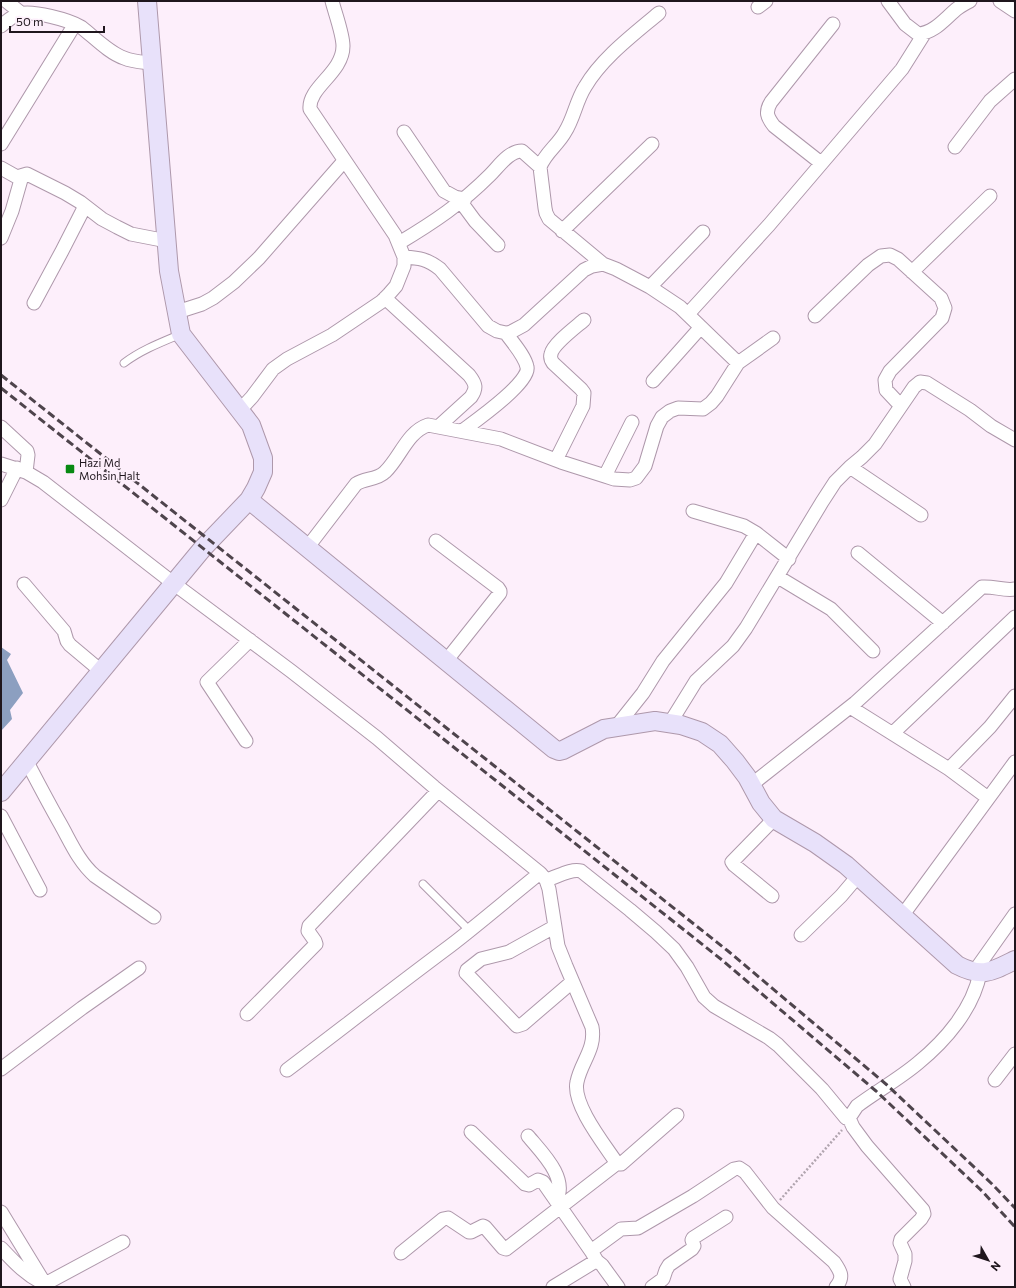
<svg xmlns="http://www.w3.org/2000/svg" width="1016" height="1288" viewBox="0 0 1016 1288" font-family="Commissioner,sans-serif">
  <rect width="100%" height="100%" fill="#fdeffb"/>
  <path fill="#8c9fc0" d="M1,647L11,654L7,660L23,693L10,710L12,719L1,731Z"/>
  <g fill="none" stroke-linecap="round" stroke-linejoin="round">
    <g stroke="#ae98ab" stroke-width="9">
      <path id="lane" d="M124,363C141,350 162,342 181,334
        M423,884L469,930"/>
    </g>
    <g stroke="#ae98ab" stroke-width="15">
      <path id="street" d="M6,1L21,13
        M888,1L905,24L918,34C935,33 946,17 958,8C962,5 966,3 970,1
        M1000,1L1015,11
        M758,7L766,1
        M1,26C7,21 12,16 19,14C33,10 69,20 81,27C94,37 109,53 124,58C133,62 143,62 152,63
        M404,132L444,191L455,197L465,199
        M1,144L75,24
        M955,147L990,101L1015,79
        M821,163L774,126C767,117 765,112 771,102L833,24
        M1,168L17,177L27,174L65,193L80,202L102,219L117,227L131,234L167,241
        M461,202L475,221L498,245
        M562,231L652,144
        M1,238L12,211L22,176
        M399,243C434,222 461,204 490,175C499,166 509,151 522,151L540,167
        M404,257C420,258 427,259 440,269L488,326L497,331L506,333L511,332L524,325L584,270L592,266L603,264L616,269L650,287L680,307L738,363
        M603,264L549,219L546,213L545,208L540,167C545,153 558,145 565,132C574,118 576,101 585,87C602,58 633,35 659,13
        M912,272L990,196
        M650,287L703,232
        M385,298L469,375C476,384 477,388 471,397L438,427
        M34,303L62,251L85,206
        M177,312L202,304L213,298L234,282L259,258L344,161
        M688,314L769,225L902,69L924,34
        M815,316L868,265L881,256L890,255L898,259L941,298L945,308L942,318L890,371L885,380L886,390L901,406
        M653,381L701,327
        M240,410L252,397L273,369L287,359L332,335L381,302L389,294L396,286L404,266V257L395,235L310,109C308,87 343,73 343,46C343,34 335,13 332,1
        M1,427L27,451L28,455L26,472
        M462,431C474,422 531,382 527,367C525,356 512,342 506,333
        M556,460L583,406L584,393L581,389L553,363C551,360 550,357 551,354C553,344 576,327 584,320
        M1,464L26,472L43,482L173,583L291,671L377,738L434,787L540,873L546,880L549,889L558,946L566,966L592,1027C596,1049 581,1062 577,1082C572,1104 604,1144 616,1162V1164L506,1249L503,1248L485,1227L483,1226L471,1232H469L448,1218L443,1219L401,1253
        M850,467L921,515
        M605,476L632,422
        M1,500L17,468
        M693,511L744,526L756,533L789,559
        M436,541L498,588L500,591V593L446,661
        M307,548L356,484C365,478 377,480 385,472C400,458 407,432 428,425L501,439L561,462L605,476L614,479L630,480L636,478L645,466L657,426L662,417L670,411L678,408L703,409L711,403L717,396L738,363L773,338
        M858,553L943,623
        M778,577L831,609L873,651
        M24,584L64,631L67,641L70,645L101,671
        M850,707L949,769L988,798
        M670,723L696,681L733,646L746,628L822,502L835,482L850,467L862,457L875,444L914,387L920,382L927,383L970,410L991,426L1015,440
        M616,727L643,693L663,661L726,583L756,533
        M893,733L1015,617
        M246,741L207,682L250,640
        M27,762C38,783 49,804 61,825C71,843 79,862 95,876L154,917
        M949,769L990,727L1015,696
        M751,785L855,703L982,587C994,586 1004,591 1015,589
        M1,816L40,890
        M546,880C557,877 571,868 581,871L630,910L656,932L674,949L687,967L704,997L714,1006L769,1038L778,1045L822,1089L846,1118H849L857,1106C877,1091 899,1079 918,1063C945,1041 973,1009 980,973
        M772,896L734,865L732,862L774,819
        M902,916L1015,762
        M554,927L509,952L481,959L467,970L466,973L517,1026L523,1024L572,982
        M801,935L841,896L858,876
        M974,972L1015,914
        M247,1014L316,944L315,941L308,931L309,926L438,791
        M1,1069L82,1008L139,968
        M287,1070C341,1029 395,987 450,946C480,923 510,897 540,873
        M995,1080L1015,1054
        M849,1118L853,1127L867,1146L923,1210L924,1214L921,1219L901,1239L900,1243L905,1254V1261L900,1279L904,1287
        M471,1132L525,1184L529,1185L538,1180L543,1182L591,1251L597,1261
        M528,1136C541,1152 569,1178 556,1201
        M616,1164H621L677,1115
        M1,1212L45,1284
        M1,1248C15,1263 27,1276 45,1284L123,1242
        M591,1251L621,1229L638,1228L693,1196L734,1169L739,1168L745,1172L773,1208L834,1262C841,1272 844,1277 836,1287
        M553,1287L594,1262L597,1261L602,1265L618,1287
        M652,1287L663,1279L666,1270L669,1265L692,1249L694,1246L692,1240L693,1238L726,1217"/>
    </g>
    <g stroke="#ae98ab" stroke-width="20">
      <path id="secondary" d="M249,500L554,749L559,751L563,750L604,729L655,721L681,725L702,732L720,744L735,761L747,777L761,803L774,819L815,843L846,865L957,965C982,978 991,972 1015,960
        M1,792L203,548L249,500L256,488L263,472V458L251,425L181,334L169,271L147,1"/>
    </g>
    <path stroke="#b1a5af" stroke-width="2.5" stroke-dasharray="2 2" stroke-linecap="butt" d="M780,1200L842,1130"/>
    <use href="#lane" stroke="#fff" stroke-width="7"/>
    <use href="#street" stroke="#fff" stroke-width="13"/>
    <use href="#secondary" stroke="#e8e1fa" stroke-width="18"/>
    <path stroke="#4e444c" stroke-width="3" stroke-dasharray="8 4" stroke-linecap="butt" d="M1,375L728,951L887,1085L992,1184L1015,1208
      M1,388L722,960L876,1091L982,1191L1015,1227"/>
  </g>
  <rect fill="#088912" stroke="#fdeffb" stroke-width="1.5" x="65" y="464" width="10" height="10" rx="2"/>
  <g text-anchor="middle" stroke-width="3.5" stroke-linejoin="round" paint-order="stroke">
    <g font-size="11" fill="#1f161d" stroke="#fdeffb" text-anchor="start">
      <text x="79" y="467">Hazi Md<tspan x="79" dy="13">Mohsin Halt</tspan></text>
    </g>
  </g>
  <rect width="1016" height="1288" fill="none" stroke="#1f161d" stroke-width="4"/>
  <g transform="translate(988 1260) rotate(129)" stroke="#fdeffb" stroke-width="3" paint-order="stroke">
  <path d="M0-3L7 15L0 10L-7 15Z" fill="#1f161d"/>
  <text y="-6" font-size="11" font-weight="bold" text-anchor="middle" fill="#1f161d">N</text>
  </g>
  <path d="M10 26v6h94v-6" fill="none" stroke="#1f161d" stroke-width="2"/>
  <text x="16" y="26" font-size="12" fill="#1f161d" stroke="#fdeffb" stroke-width="3" paint-order="stroke">50 m</text>
</svg>
